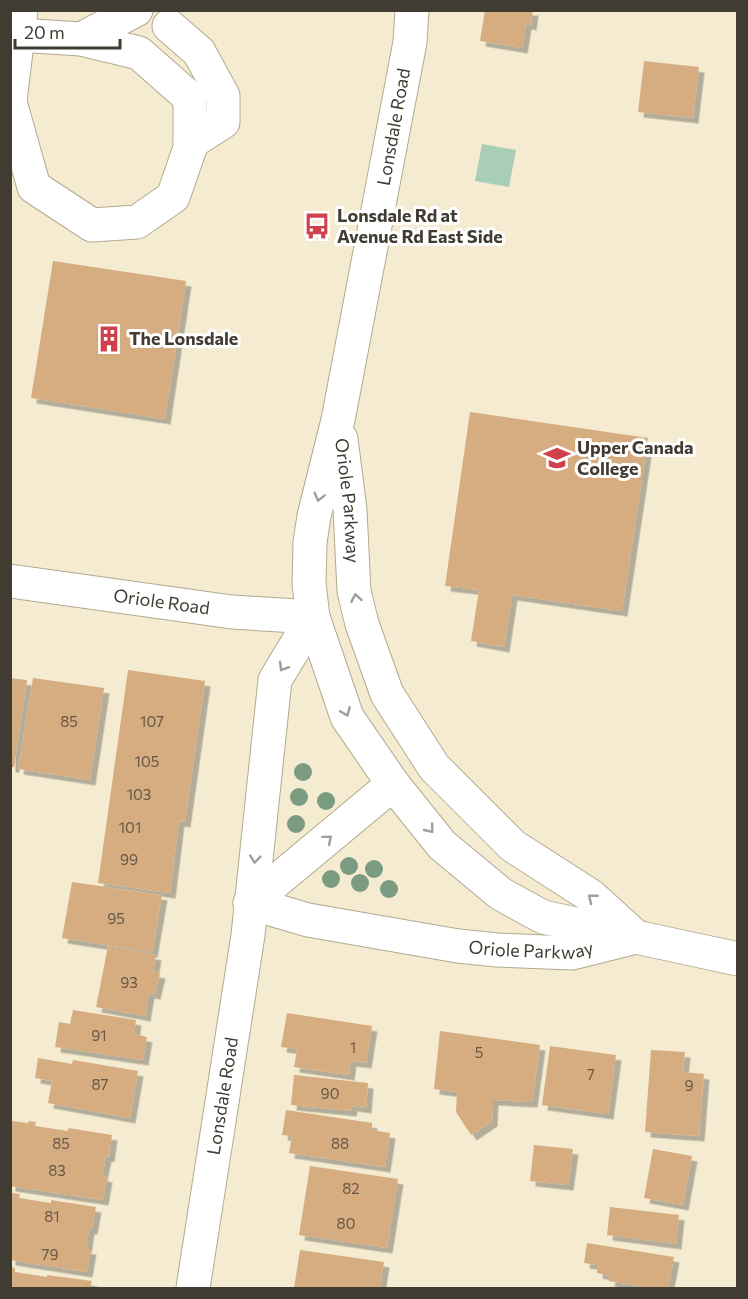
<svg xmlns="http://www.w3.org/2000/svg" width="748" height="1299" viewBox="0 0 748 1299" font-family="Commissioner,sans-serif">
  <defs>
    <filter id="shadow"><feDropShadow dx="5.5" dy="5.5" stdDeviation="0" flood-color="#0004"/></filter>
  </defs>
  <rect width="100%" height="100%" fill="#f4ebd1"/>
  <path fill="#a8ceb8" d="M482,144L516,150L509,187L475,181Z"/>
  <path fill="#d6ad81" filter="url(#shadow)" d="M485,10H533L531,25L526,24L522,48L480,41Z
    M644,61L699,67L693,118L638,112Z
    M53,261L186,281L165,419L31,398Z
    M470,412L648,438L622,611L512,595L504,647L471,641L479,590L445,586Z
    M128,670L205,681L185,822L179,821L170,893L98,883Z
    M10,678L27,680L14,767H10Z
    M33,678L104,688L90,780L18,769Z
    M72,882L162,895L152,952L62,938Z
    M108,946L156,955L153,972L160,973L155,994L149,993L145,1016L96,1007Z
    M73,1010L136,1020L134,1034L147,1037L143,1060L55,1047L59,1022L70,1024Z
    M287,1013L372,1026L366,1063L351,1061L349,1075L294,1067L297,1049L281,1047Z
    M440,1031L540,1045L532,1102L493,1100L492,1121L471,1135L456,1112L457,1092L434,1089Z
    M550,1046L616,1055L608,1114L542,1105Z
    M651,1050L685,1052L683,1072L704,1074L699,1136L645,1132Z
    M38,1058L72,1064L73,1060L138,1071L130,1118L48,1103L52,1081L35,1078Z
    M294,1075L368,1083L366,1108L352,1106L351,1111L291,1105Z
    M286,1110L372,1123V1130L390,1133L385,1167L289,1153L292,1136L282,1135Z
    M12,1121L28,1123L29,1121L36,1122L35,1126L68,1131V1128L112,1135L109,1157L106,1156L102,1176L107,1177L103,1200L10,1186V1133Z
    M534,1145L573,1149L568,1185L530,1181Z
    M653,1149L692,1156L683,1205L644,1198Z
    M310,1166L398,1179L387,1248L299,1235Z
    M12,1193L20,1194L19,1198L51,1203V1200L96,1207L92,1229H89L86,1249H91L87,1272L10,1260V1195L12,1196Z
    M610,1207L679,1215L676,1244L607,1235Z
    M587,1243L674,1257L668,1288H652L609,1281L610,1276L597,1273L598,1265L584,1263Z
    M300,1250L384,1262L380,1288H294Z
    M10,1267L15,1268V1272L47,1277V1275L92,1281L90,1288H10Z"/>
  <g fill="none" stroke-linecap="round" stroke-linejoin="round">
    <g stroke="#b2aa91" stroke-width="35">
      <g id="minor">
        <path d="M169,26L199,52L223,96V122L190,143"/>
        <path d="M81,39L136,10"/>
        <path d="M10,101L21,10"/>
        <path d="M10,102L34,187L92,225L137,222L173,197L190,148V98L139,53L81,39L18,35"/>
        <path id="s1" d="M10,581L232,612L313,617L275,680L248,935L193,1288"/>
        <path id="s2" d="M250,903L308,920L458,946L497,950L572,953L636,937"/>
        <path d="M250,903L393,784"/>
      </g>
    </g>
    <g stroke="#b2aa91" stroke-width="35">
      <g id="major">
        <path d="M412,10L410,42L338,420L314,516L310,542L309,584L313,617L347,717L393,784L442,845L501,894L543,917L738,959"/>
        <path id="s3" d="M341,439L350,510L354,591L362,624L387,694L434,767L513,846L591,896L636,937"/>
      </g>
    </g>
    <use href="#minor" stroke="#fff" stroke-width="33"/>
    <use href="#major" stroke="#fff" stroke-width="33"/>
  </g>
  <g fill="#7b9c80">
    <circle cx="303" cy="772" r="9"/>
    <circle cx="299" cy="797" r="9"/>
    <circle cx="326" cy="801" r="9"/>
    <circle cx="296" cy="824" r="9"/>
    <circle cx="349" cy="866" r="9"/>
    <circle cx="374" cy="869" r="9"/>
    <circle cx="331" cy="879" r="9"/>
    <circle cx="360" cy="883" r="9"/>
    <circle cx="389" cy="889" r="9"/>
  </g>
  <defs><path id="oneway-chevron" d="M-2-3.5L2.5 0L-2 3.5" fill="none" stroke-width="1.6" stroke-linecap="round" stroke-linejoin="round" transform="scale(1.5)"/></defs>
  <g stroke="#a09e98">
    <use href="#oneway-chevron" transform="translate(319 497) rotate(104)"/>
    <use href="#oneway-chevron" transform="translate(356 598) rotate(-100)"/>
    <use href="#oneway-chevron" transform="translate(283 667) rotate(121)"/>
    <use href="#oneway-chevron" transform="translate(346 712) rotate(67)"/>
    <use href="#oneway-chevron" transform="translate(430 829) rotate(51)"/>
    <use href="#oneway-chevron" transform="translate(328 839) rotate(-40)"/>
    <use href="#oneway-chevron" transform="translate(255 859) rotate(96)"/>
    <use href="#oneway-chevron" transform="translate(592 898) rotate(-141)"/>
  </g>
  <defs>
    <g id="bus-bare" transform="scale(2.07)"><path d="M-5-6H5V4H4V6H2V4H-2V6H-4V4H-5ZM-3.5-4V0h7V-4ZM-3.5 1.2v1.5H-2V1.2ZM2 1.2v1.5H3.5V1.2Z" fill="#d1414b" stroke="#fff" stroke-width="2.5" paint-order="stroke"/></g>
    <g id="building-bare" transform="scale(2.07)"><path d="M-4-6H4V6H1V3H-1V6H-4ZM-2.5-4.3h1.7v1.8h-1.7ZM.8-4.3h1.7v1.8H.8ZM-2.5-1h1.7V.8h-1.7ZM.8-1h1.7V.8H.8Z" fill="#d1414b" stroke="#fff" stroke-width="2.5" paint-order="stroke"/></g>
    <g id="school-bare" transform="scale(2.07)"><path d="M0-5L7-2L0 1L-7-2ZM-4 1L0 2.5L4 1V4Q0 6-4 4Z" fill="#d1414b" stroke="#fff" stroke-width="2.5" paint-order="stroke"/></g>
  </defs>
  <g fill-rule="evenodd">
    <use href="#bus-bare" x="317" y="226"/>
    <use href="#building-bare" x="109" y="339"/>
    <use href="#school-bare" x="557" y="458"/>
  </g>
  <g text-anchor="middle" stroke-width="6" stroke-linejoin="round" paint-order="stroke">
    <g font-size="15" fill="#665846">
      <text x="69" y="727">85</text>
      <text x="152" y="727">107</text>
      <text x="147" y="767">105</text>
      <text x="139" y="800">103</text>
      <text x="130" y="833">101</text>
      <text x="129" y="865">99</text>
      <text x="116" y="924">95</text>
      <text x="129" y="988">93</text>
      <text x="99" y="1041">91</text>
      <text x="353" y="1053">1</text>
      <text x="479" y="1058">5</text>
      <text x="591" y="1080">7</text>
      <text x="100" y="1090">87</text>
      <text x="689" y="1091">9</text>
      <text x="330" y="1099">90</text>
      <text x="61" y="1149">85</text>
      <text x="340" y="1149">88</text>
      <text x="57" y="1176">83</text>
      <text x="351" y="1194">82</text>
      <text x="52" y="1222">81</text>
      <text x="346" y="1229">80</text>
      <text x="50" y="1260">79</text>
    </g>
    <g font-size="18" fill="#403c32" stroke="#fff">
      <text transform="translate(394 127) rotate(-80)" y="6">Lonsdale Road</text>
      <text dy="6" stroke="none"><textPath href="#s3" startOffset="62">Oriole Parkway</textPath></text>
      <text dy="6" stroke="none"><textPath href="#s1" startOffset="153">Oriole Road</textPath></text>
      <text dy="6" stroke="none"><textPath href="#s2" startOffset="286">Oriole Parkway</textPath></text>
      <text transform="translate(223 1096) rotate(-81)" y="6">Lonsdale Road</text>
    </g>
    <g font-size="18" font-weight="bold" fill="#403c32" stroke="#fff" text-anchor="start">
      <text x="337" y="222">Lonsdale Rd at<tspan x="337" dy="21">Avenue Rd East Side</tspan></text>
      <text x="129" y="345">The Lonsdale</text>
      <text x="577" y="454">Upper Canada<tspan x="577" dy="21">College</tspan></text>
    </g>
  </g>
  <rect width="748" height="1299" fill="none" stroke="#403c32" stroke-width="24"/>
  <path d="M15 39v9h105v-9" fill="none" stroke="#403c32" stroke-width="3"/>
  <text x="24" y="39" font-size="18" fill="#403c32" stroke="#ffffff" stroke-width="4.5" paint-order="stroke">20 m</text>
</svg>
